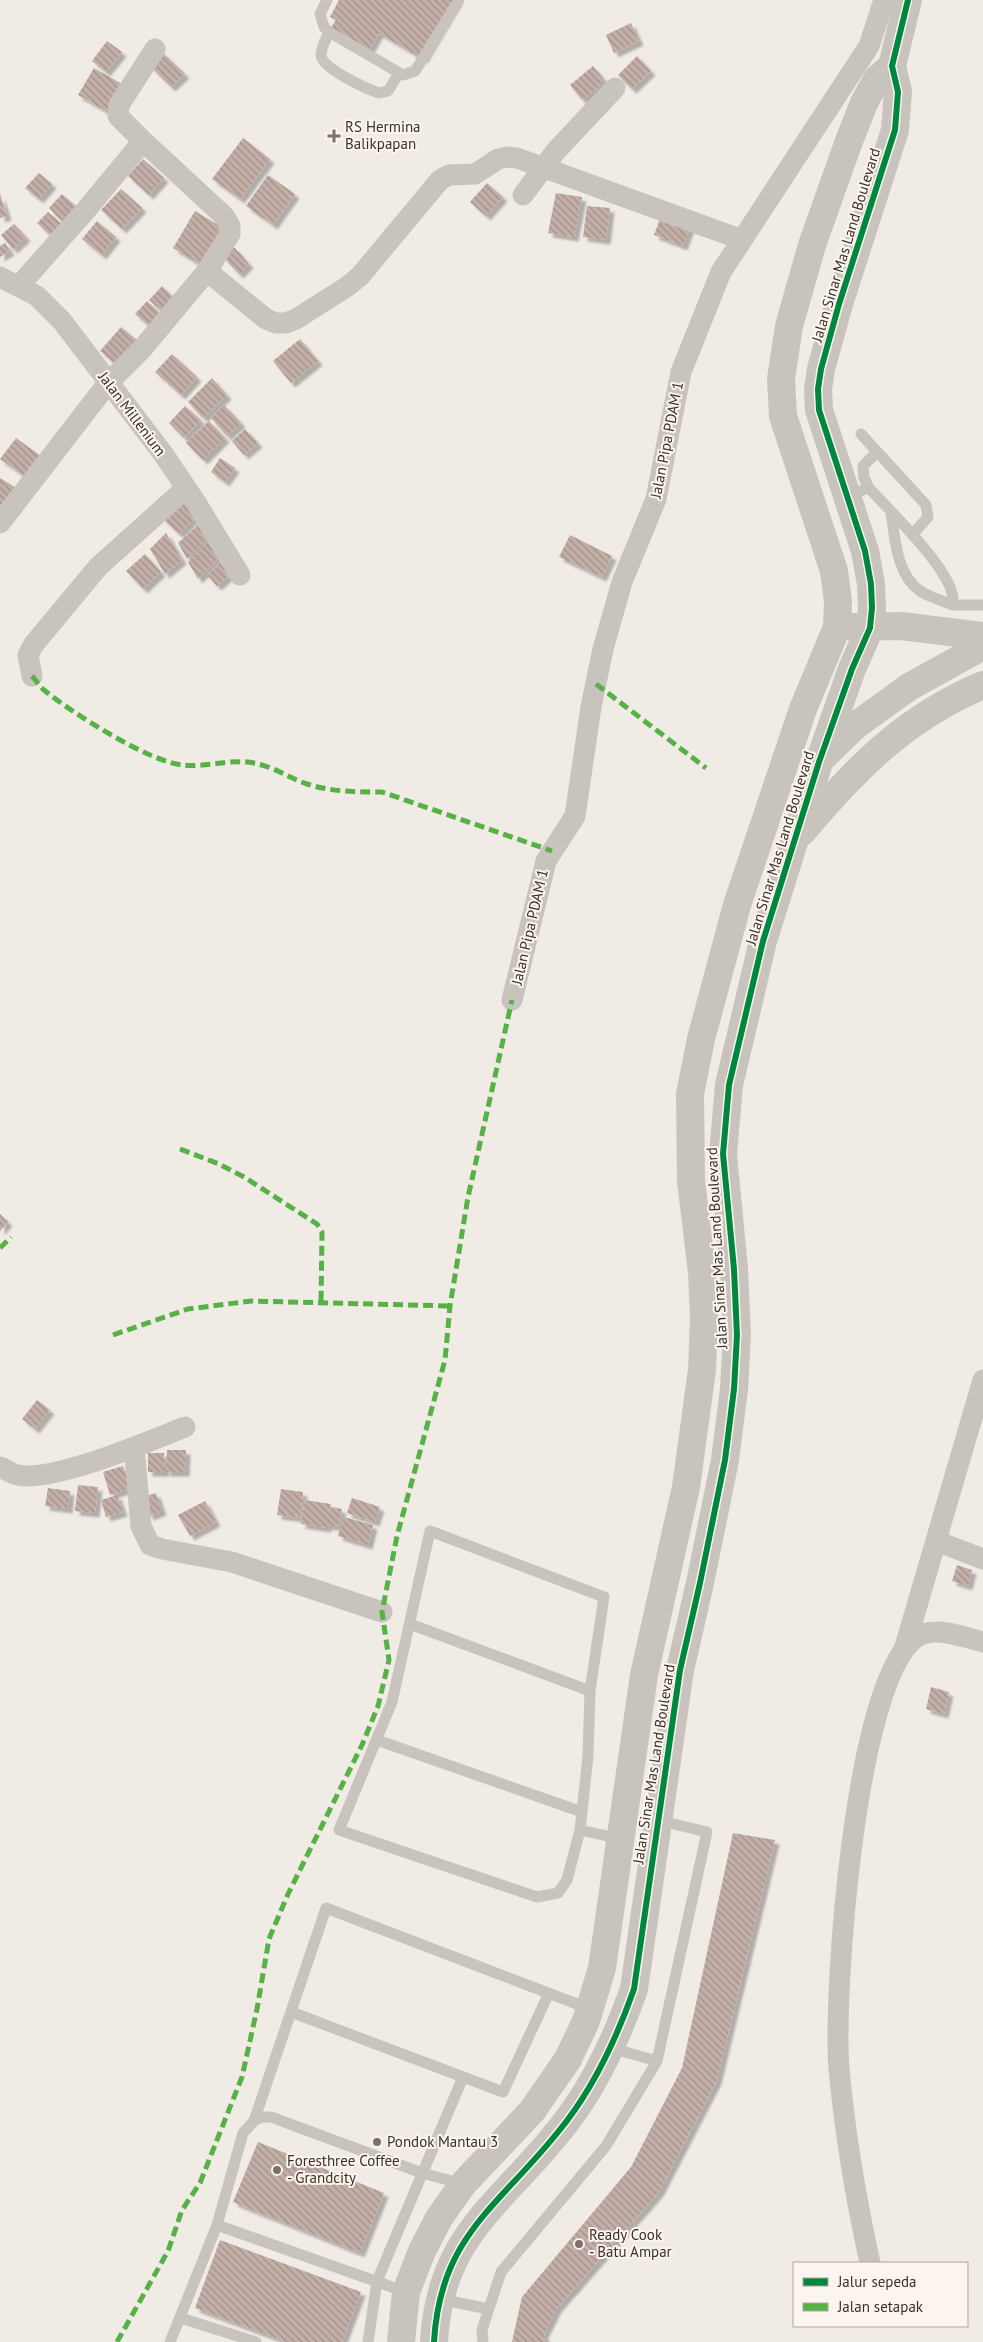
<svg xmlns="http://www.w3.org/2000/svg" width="983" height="2342" viewBox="0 0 983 2342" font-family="'PT Sans',sans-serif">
  <defs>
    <pattern id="building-back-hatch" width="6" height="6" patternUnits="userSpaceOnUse" patternTransform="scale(1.25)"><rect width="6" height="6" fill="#c3afa7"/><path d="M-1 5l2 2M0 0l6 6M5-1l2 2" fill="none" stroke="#a08f88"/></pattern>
    <filter id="shadow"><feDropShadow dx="4.5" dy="4.5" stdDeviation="1" flood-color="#0004"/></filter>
  </defs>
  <rect width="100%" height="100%" fill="#f0ebe5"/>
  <path fill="url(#building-back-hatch)" filter="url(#shadow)" d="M339,0H458L423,59L379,33L369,50L331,28L336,20L330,17Z
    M631,23L639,41L614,53L606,35Z
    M107,41L122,52L106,72L92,61Z
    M162,52L185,74L171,87L149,65Z
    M637,56L651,71L632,89L618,75Z
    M593,66L605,81L582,100L570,85Z
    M94,68L122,84L106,111L78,95Z
    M243,138L270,159L240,199L212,179Z
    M143,159L164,178L149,195L128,176Z
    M39,173L52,184L39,199L25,188Z
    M268,175L295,194L273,225L246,206Z
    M487,183L503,197L486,216L470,202Z
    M121,189L142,208L122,229L101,210Z
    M556,193L582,197L574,237L548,233Z
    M0,194L7,216L0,218Z
    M62,194L78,208L63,222L49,208Z
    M587,206L610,208L606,240L583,237Z
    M195,211L223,228L201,265L173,248Z
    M48,212L62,224L51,236L37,223Z
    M661,216L690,227L683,246L654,235Z
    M97,221L116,237L102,255L82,239Z
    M14,224L26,237L13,249L1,235Z
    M5,243L10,251L0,257V246Z
    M234,247L249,264L239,274L223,257Z
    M162,286L176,300L164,313L149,300Z
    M147,301L164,317L153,329L135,314Z
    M121,327L138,341L118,366L100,351Z
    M300,339L318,361L291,383L273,361Z
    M172,354L197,377L181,395L155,372Z
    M212,378L227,395L203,418L188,402Z
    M224,405L241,423L227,436L211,418Z
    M185,406L201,420L184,438L169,423Z
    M209,421L225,438L203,460L186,443Z
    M245,429L258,443L244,455L232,441Z
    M16,438L42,457L27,478L0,459Z
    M220,458L235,468L225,482L211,472Z
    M0,478L21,491L0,507Z
    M181,500L197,516L179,534L162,518Z
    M198,525L207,539L187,559L178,543Z
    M166,533L182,560L165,574L150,549Z
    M570,535L612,556L602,577L559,557Z
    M209,541L221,556L198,579L188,562Z
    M145,554L161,572L143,589L126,571Z
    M222,561L232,573L217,586L207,575Z
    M0,1214L8,1222L0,1231Z
    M37,1400L50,1410L35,1429L22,1419Z
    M167,1450H186L185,1472H166Z
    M148,1453H164L165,1472H148Z
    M123,1466L130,1488L110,1495L103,1472Z
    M78,1485L98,1487L95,1513L75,1511Z
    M48,1488L70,1491L68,1509L45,1506Z
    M281,1489L303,1492L300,1518L277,1515Z
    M156,1493L162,1511L149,1516L143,1497Z
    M117,1495L123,1512L106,1517L101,1500Z
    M352,1498L380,1507L375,1522L347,1513Z
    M305,1500L331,1504L328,1519L331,1507L342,1509L338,1527L327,1525V1528L301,1524Z
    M205,1501L216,1522L190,1536L178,1515Z
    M344,1517L373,1525L368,1545L338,1536Z
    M957,1565L972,1570L968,1586L952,1581Z
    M931,1687L949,1692L944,1714L926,1709Z
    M733,1833L775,1840L717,2080L659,2192L557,2308L544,2334L546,2342H512L522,2297L631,2167L682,2068Z
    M258,2142L384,2193L360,2253L233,2202Z
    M220,2240L361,2292L342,2342H287L195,2308Z"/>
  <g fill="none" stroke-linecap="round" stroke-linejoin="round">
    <path stroke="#c9c3be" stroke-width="11" d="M327,0L320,14L324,27L329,32L403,75L415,71L459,0
      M329,32C326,39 321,47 321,55C321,68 367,89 379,93L388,91L399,73
      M861,434L926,505L928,517L912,535
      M869,488L864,478L863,466L877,452
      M847,495L869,488C890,511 945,564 952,593C953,596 953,601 953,605C942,601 930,597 920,591C896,574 895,538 891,512
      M953,605H983
      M410,1624L590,1691
      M377,1740L582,1812
      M580,1830L588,1756L590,1691L604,1597L430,1531L392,1702L339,1830L537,1897L558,1893L567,1880L580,1830L621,1839
      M291,2012L503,2092L549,1993
      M611,2048L657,2061
      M254,2121L326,1908L590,2009
      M217,2225L243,2133L254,2121L261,2117H271L422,2173L463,2184
      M439,2299L489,2309
      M181,2318L256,2342
      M170,2342L217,2225L406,2292
      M368,2342L377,2281L463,2077
      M483,2342L482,2330L501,2272L606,2146L657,2061L707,1832L657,1820"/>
    <path stroke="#c9c3be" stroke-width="21" d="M523,195L555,152L615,88
      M207,271L266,319L276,323H286L296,319L348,286L360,276L440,180L449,175L475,174L498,159L508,157L517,158L740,239
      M0,277L37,296L62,321L164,455L195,501L240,575
      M19,286L86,210L143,141
      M0,523L108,383L142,349L207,271L230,234V226L224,216L143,141L118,116L119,105L155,49
      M32,676L28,655L34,644L98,567L186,488
      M512,1000L546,861L575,816L591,707L603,649L622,582L656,499L681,372L721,272L869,46L884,0
      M134,1447L141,1526L150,1545L162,1549L232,1562L382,1612
      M0,1467C5,1469 12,1474 18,1475C52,1483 149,1441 185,1427
      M936,1541L983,1559
      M904,1650L983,1380
      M870,2263C856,2199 845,2134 839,2069C833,1991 855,1687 914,1639C932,1624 963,1637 983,1642"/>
    <path stroke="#c9c3be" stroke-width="28" d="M853,627L901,626L983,636
      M824,756L855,726L909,687L983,646
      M802,832C856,768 905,718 983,685
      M401,2342L406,2292L422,2251L439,2218L463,2184L532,2111L568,2059L586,2021L602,1968L644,1675L686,1487L702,1370L704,1318L702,1272L691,1181L690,1094L701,1039L737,905L803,709L837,627L838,601L834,571L783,416L781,379L789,326L812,245L849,141L864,103L877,79L892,66
      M434,2342C440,2236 498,2207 558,2132C593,2090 616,2040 634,1989L680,1670L700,1583L725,1460L734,1389L737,1335L734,1269L723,1154L729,1085L763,941L819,762L852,669L870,628L872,608L871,584L865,551L819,410L818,389L821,369L839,304L895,130L898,92L892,66L908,0"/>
    <path stroke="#57b246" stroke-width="5" stroke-dasharray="10 5" stroke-linecap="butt" d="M32,676C36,680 39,686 44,690C72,713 149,762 183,765C208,768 234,757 258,764C276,768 291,779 307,784C332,792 357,792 382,792L552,851
      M596,684L706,768
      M180,1149L219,1164L244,1177L317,1224L322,1232L321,1303
      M0,1248L11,1237
      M113,1335L188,1309L251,1301L450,1306
      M117,2342L168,2251L182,2210L200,2183L242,2077L257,2009L269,1939L288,1894L362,1745L378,1706L389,1660L382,1612L397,1536L445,1360L450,1306L468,1197L512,1000"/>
    <g stroke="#fbf5ee" stroke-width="9">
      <path id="cycleway" d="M434,2342C440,2236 498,2207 558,2132C593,2090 616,2040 634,1989L680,1670L700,1583L725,1460L734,1389L737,1335L734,1269L723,1154L729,1085L763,941L819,762L852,669L870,628L872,608L871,584L865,551L819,410L818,389L821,369L839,304L895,130L898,92L892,66L908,0"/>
    </g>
    <use href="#cycleway" stroke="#00873e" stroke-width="6"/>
  </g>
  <g fill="#7a716c" stroke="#fbf5ee" stroke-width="2">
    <path d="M331.5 128.5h5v5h5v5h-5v5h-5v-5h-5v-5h5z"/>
    <circle cx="377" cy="2142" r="5"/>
    <circle cx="277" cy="2170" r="5"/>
    <circle cx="579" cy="2244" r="5"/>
  </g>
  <g text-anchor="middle" stroke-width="4" stroke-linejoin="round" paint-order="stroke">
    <g font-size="15" fill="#3b302b" stroke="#fbf5ee" text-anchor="start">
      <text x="345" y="132">RS Hermina<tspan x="345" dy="17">Balikpapan</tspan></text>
      <text x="387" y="2147">Pondok Mantau 3</text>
      <text x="287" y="2166">Foresthree Coffee<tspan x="287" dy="17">- Grandcity</tspan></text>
      <text x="589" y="2240">Ready Cook<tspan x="589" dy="17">- Batu Ampar</tspan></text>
    </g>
    <g font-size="15" fill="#3b302b" stroke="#fbf5ee">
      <text transform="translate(846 245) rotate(-73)" y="5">Jalan Sinar Mas Land Boulevard</text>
      <text transform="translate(132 414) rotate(53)" y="5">Jalan Millenium</text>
      <text transform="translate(667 440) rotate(-79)" y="5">Jalan Pipa PDAM 1</text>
      <text transform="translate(780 848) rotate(-73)" y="5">Jalan Sinar Mas Land Boulevard</text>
      <text transform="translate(530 927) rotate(-77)" y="5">Jalan Pipa PDAM 1</text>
      <text transform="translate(717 1248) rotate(-93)" y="5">Jalan Sinar Mas Land Boulevard</text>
      <text transform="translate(654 1764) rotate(-81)" y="5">Jalan Sinar Mas Land Boulevard</text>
    </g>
  </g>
  <rect x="793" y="2262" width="175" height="65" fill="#fbf5ee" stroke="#aea6a0"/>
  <rect x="803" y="2278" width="25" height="8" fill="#00873e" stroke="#aea6a0"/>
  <text x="838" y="2287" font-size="15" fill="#3b302b">Jalur sepeda</text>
  <rect x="803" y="2303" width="25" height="8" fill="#57b246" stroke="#aea6a0"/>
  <text x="838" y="2312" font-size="15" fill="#3b302b">Jalan setapak</text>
</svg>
